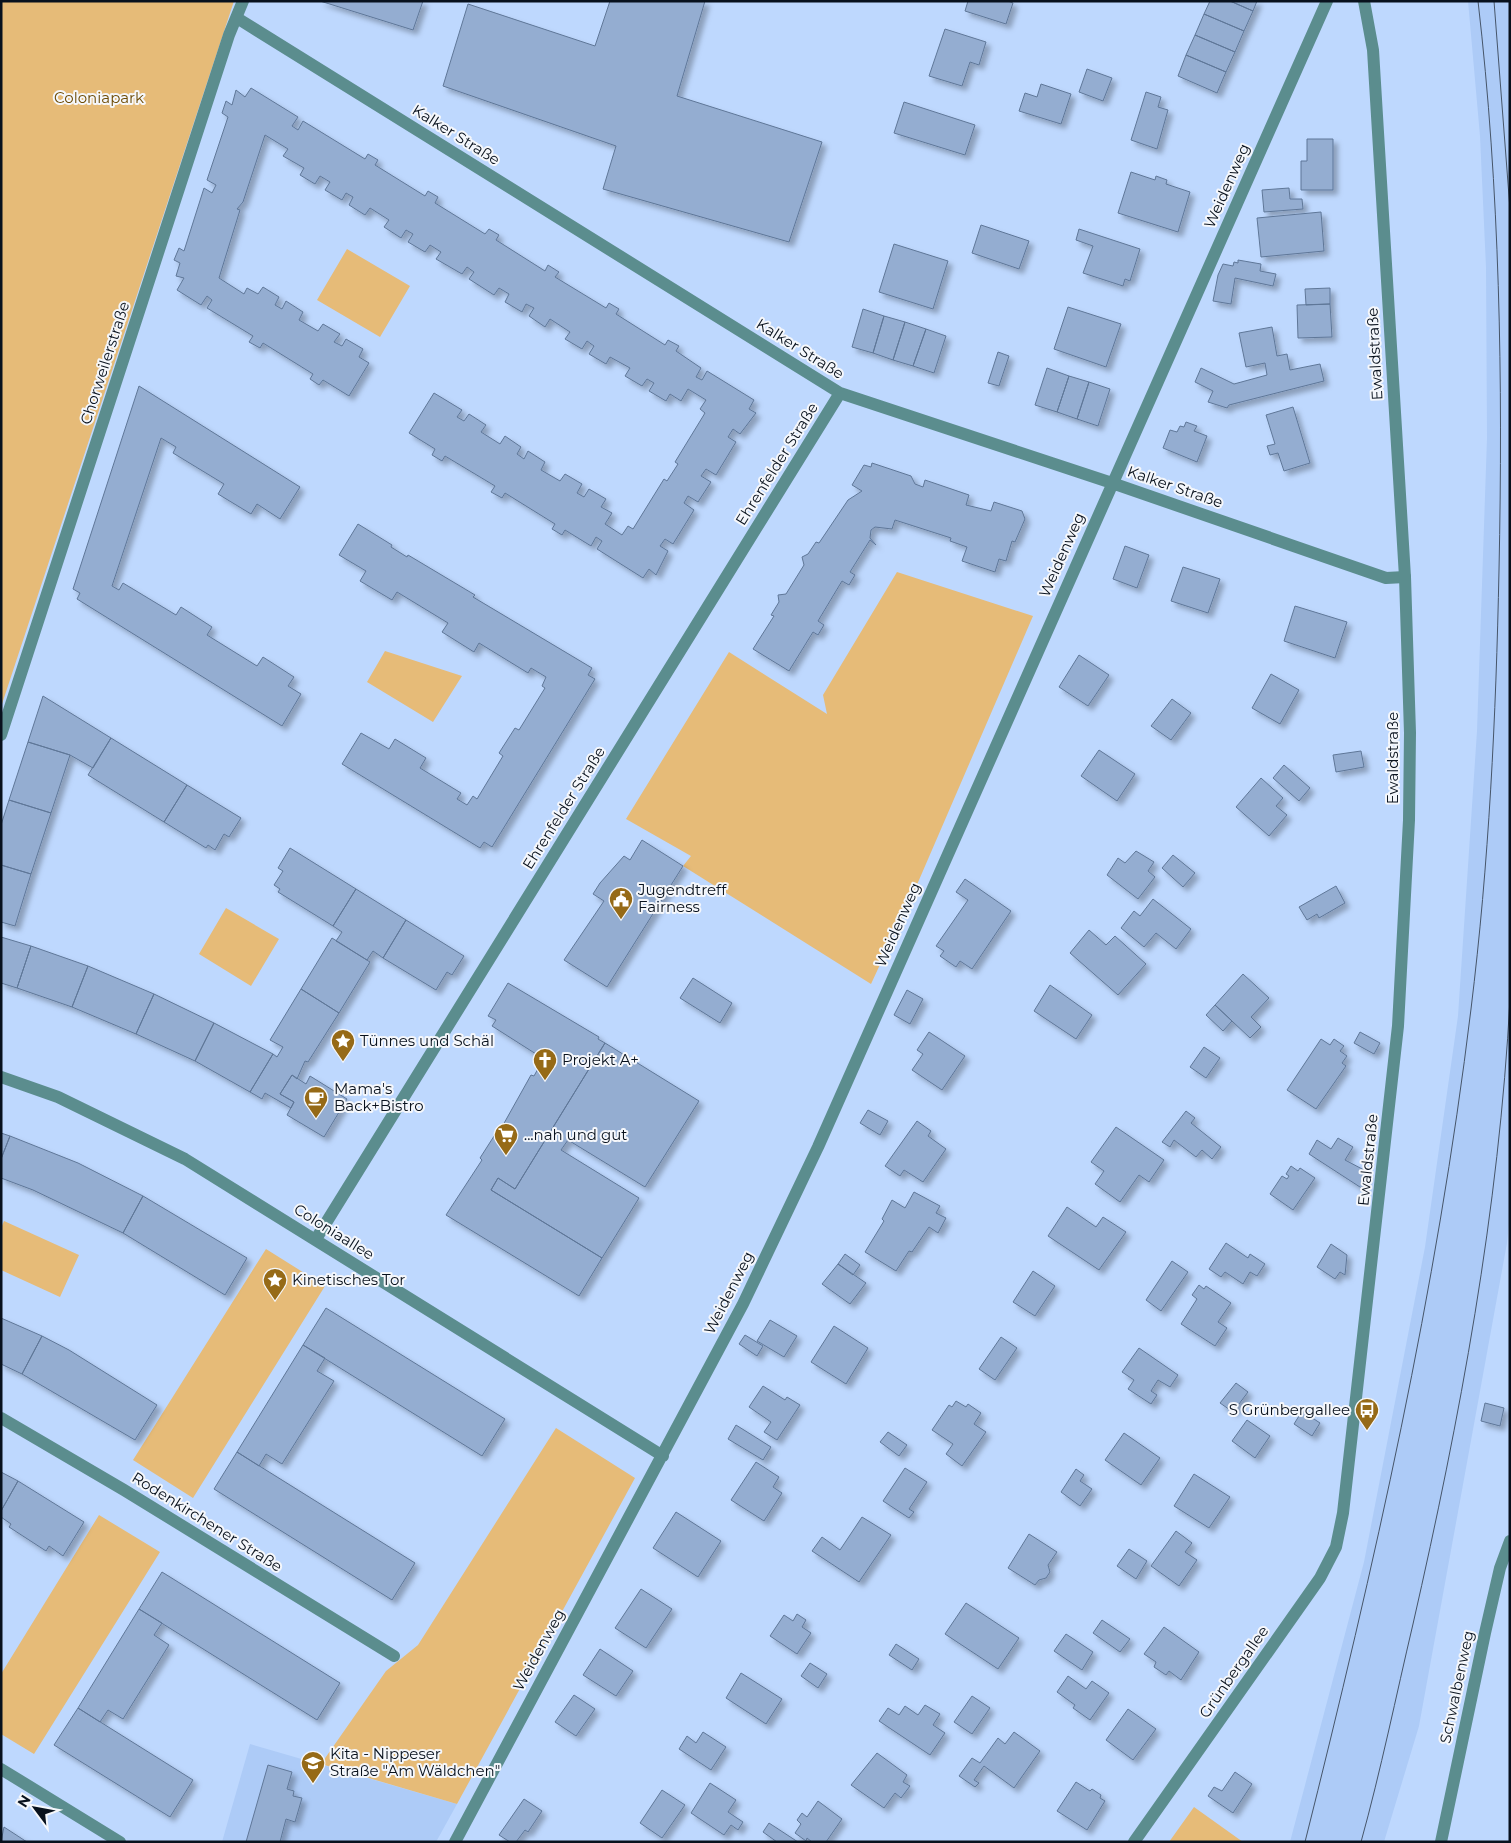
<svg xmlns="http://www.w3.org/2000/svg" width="1511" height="1843" viewBox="0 0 1511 1843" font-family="Montserrat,sans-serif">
  <defs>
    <filter id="shadow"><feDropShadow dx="4.5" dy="4.5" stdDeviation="2.5" flood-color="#0004"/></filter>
  </defs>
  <rect width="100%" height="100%" fill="#bed8fe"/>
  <path fill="#adcbf7" d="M1468,1H1510V1214L1507,1243L1419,1726L1384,1842H1290L1364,1562L1425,1247L1458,1016L1477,731L1487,438L1486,267L1480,136Z
    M250,1744L457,1804L436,1842H222Z"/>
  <path fill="#e6bb78" d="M1,1H234L1,707Z
    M347,249L410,286L380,337L317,300Z
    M897,572L1033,616L916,887L871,984L683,866L691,856L626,819L729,652L827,714L823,695Z
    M385,651L462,676L433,722L367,682Z
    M226,908L279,939L251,986L199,954Z
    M4,1221L79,1255L60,1297L1,1270V1228Z
    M266,1249L325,1286L193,1498L133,1460Z
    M556,1428L635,1478L457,1804L321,1764L386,1671L418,1645Z
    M99,1515L160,1552L34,1754L1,1734V1674Z
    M1194,1807L1243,1842H1169Z"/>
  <path fill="#94add1" stroke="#5f7798" filter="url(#shadow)" d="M320,1H423L413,30Z
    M610,1H705L677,96L822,142L789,242L603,189L616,146L443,86L468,4L595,46Z
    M968,1H1008L1013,3L1006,24L965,11Z
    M1210,1H1230L1253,11L1244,31L1204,14Z
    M1230,1H1257L1253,11Z
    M1204,14L1244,31L1235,52L1195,35Z
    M945,29L986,42L979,65L970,62L962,86L929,76Z
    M1195,35L1235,52L1226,72L1186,55Z
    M1186,55L1226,72L1217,93L1178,76Z
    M1087,69L1112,78L1103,101L1079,92Z
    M1041,84L1071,94L1061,124L1019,111L1025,93L1037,97Z
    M251,88L298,117L292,126L298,130L303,121L365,159L368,154L378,160L375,165L425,196L428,191L438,197L435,203L485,234L489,229L499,235L496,240L545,271L548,265L559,272L555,277L606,308L609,303L619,309L616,314L665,345L668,340L679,346L676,351L701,368L696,377L702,380L707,371L754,400L749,409L756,413L740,434L733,429L728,437L736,442L716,475L706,469L701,476L711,482L698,502L688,496L684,503L694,510L673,544L665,539L660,546L668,551L656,575L649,569L643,578L597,549L602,541L596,537L591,546L565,530L562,535L552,529L555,524L505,493L502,498L491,492L495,486L445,456L442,461L432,455L435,449L409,433L434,393L462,410L457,417L464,421L469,414L486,425L481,432L500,444L505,436L521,447L517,454L524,459L528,451L545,462L541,470L560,481L565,474L582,484L577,493L584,497L589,489L606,499L601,507L612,513L605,524L622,535L628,526L633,529L664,479L667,481L678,464L675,462L705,413L700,409L706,400L688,389L681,401L670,394L666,401L649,391L654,383L647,379L642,386L625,376L630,368L610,357L606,364L589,354L594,346L587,341L582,349L565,339L570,332L550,319L545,327L529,316L534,308L526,304L522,312L505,302L509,294L499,288L494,295L469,279L474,272L467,267L462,274L436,259L441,252L430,245L425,252L408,242L413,234L406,230L401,238L384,227L389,220L370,208L365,215L349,205L353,197L346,193L342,200L325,190L330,182L320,176L315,184L300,175L304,168L283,156L288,149L265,135L243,202L237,209L240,210L219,278L244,294L247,288L258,294L263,287L279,297L275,305L282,309L286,301L303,312L299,320L318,331L323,324L340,334L334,342L342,346L346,339L363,349L359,357L369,363L349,396L323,380L319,385L310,379L313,374L263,343L260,348L249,342L253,336L207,308L212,300L207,296L201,305L177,290L184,278L176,276L180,263L174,260L179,248L184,251L204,188L212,193L216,185L207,180L228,117L222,113L226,101L232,105L236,90L245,97Z
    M1146,92L1161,97L1158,107L1168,110L1157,149L1131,140Z
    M904,102L975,125L965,155L894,133Z
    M1307,139H1333V190H1301V161H1307Z
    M1131,172L1155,180L1156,176L1167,180L1166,184L1190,192L1178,232L1118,213Z
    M1289,188L1290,199H1302L1303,209L1264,212L1262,190Z
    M1321,212L1324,251L1261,257L1257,218Z
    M981,225L1029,241L1019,269L972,253Z
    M1079,229L1140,249L1130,281L1125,279L1123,286L1083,273L1093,246L1076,240Z
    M894,244L948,261L933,309L879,292Z
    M1238,260L1261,264L1260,271L1276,274L1273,286L1235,278L1231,304L1213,301L1218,275L1223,264L1233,266L1234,262L1238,263Z
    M1330,288V304L1306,305L1305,289Z
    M1330,304L1332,337L1298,338L1297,305Z
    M1068,307L1121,324L1106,367L1054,349Z
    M863,309L884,316L873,353L852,347Z
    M884,316L905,322L893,360L873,353Z
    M905,322L926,329L913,366L893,360Z
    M1272,327L1277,356L1287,354L1290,370L1320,364L1324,381L1229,405L1227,408L1208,402L1213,391L1195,382L1201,368L1234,384L1267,375L1265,363L1246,367L1239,333Z
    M926,329L946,336L934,373L913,366Z
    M998,352L1009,356L999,386L988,383Z
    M1047,368L1069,376L1057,412L1035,405Z
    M1069,376L1089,382L1077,419L1057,412Z
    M1089,382L1110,389L1098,426L1077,419Z
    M139,386L300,487L280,519L257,504L251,514L218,494L224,484L173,453L176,447L161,438L112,586L119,590L123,583L176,615L181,607L212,627L207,635L257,666L263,657L294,677L288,686L301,694L282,726L77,599L80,593L73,589Z
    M1293,407L1310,463L1284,471L1278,453L1270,455L1267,446L1275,444L1266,415Z
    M1186,422L1197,426L1194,431L1207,436L1197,462L1163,448L1170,430L1177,432L1180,426L1184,427Z
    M872,463L911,476L915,484L923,487L925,480L969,495L966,505L991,511L994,502L1022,511L1025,519L1015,542L1012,541L1006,561L999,559L995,572L962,561L967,547L950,541L951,538L895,520L892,529L875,527L871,530L870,538L876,545L870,540L850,572L855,575L849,585L842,581L818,621L824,625L818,635L813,632L789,671L753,649L774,616L771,615L779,602L778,595L786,594L804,565L802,557L808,554L816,542L819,543L848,500L862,491L852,485L864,465L871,467Z
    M358,524L392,545L391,547L407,557L408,555L475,595L473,597L592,668L588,675L595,679L492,847L484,842L480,848L342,764L361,733L389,749L395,739L426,758L420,768L461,793L457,799L467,805L473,796L477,799L503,756L499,753L515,728L519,730L545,688L542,686L546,677L531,668L528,673L479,643L474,652L442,632L448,623L397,592L392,600L360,581L366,571L339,555Z
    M1125,546L1149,555L1137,588L1113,579Z
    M1183,567L1220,579L1208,613L1171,601Z
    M1295,606L1347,622L1335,658L1284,641Z
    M1079,655L1109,675L1088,706L1059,687Z
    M1271,674L1299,690L1280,724L1252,708Z
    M43,696L111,738L93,768L70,755L28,742Z
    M1172,699L1191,713L1171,740L1151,726Z
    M111,738L187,785L164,822L88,775Z
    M28,742L70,755L51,813L9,800Z
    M1099,750L1135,774L1117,801L1081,776Z
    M1361,751L1364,767L1336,772L1333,755Z
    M1284,765L1310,788L1299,801L1273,778Z
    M1261,778L1283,798L1276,806L1287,815L1269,836L1236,807Z
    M187,785L241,818L229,837L224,834L215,850L208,845L206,848L164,822Z
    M9,800L51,813L31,874L1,865V825Z
    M642,840L683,866L607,987L564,960L604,901L593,894L600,883L624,856L630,860Z
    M290,848L356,889L333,926L278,892L280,889L274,885L283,871L278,868Z
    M1136,851L1154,862L1148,871L1155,877L1138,899L1107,875L1118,858L1125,863Z
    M1173,855L1195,873L1183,887L1162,868Z
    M1,865L31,874L15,926L1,922Z
    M965,879L1011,911L972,969L960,961L956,967L940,956L944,951L936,946L968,900L956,892Z
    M1336,886L1345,903L1319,918L1317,914L1307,920L1299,907Z
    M356,889L406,920L383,958L373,951L367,960L336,941L342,932L333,926Z
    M1153,899L1191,929L1176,949L1156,933L1144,947L1121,928L1134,911L1140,916Z
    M406,920L464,956L452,975L447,972L436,990L383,958Z
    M1089,930L1106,945L1115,936L1146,964L1118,995L1070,953Z
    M1,937L31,946L17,988L1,983Z
    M332,938L370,962L339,1013L301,989Z
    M31,946L88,966L72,1007L17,988Z
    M88,966L154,994L136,1034L72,1007Z
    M1243,974L1269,998L1251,1017L1261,1027L1250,1038L1215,1005Z
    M693,978L732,1003L720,1023L680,998Z
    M508,983L599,1037L598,1039L605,1043L515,1189L498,1178L491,1190L602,1258L579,1296L446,1215L482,1160L480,1158L496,1133L498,1134L531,1075L534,1076L540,1065L543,1067L547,1061L492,1026L496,1020L488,1016Z
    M1050,985L1092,1015L1076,1039L1034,1011Z
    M301,989L339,1013L308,1062L305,1061L297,1079L292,1075L280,1094L294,1102L291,1108L265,1093L262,1099L250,1092L273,1054L277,1057L283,1047L270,1040Z
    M907,990L923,999L910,1024L894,1015Z
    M154,994L214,1023L195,1061L136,1034Z
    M1215,1005L1232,1021L1223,1031L1206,1015Z
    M214,1023L273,1054L250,1092L195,1061Z
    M929,1032L965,1056L942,1090L912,1070L923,1054L917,1050Z
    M1360,1032L1380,1043L1374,1054L1354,1043Z
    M1321,1039L1330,1045L1334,1039L1344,1046L1340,1051L1347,1056L1342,1063L1346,1066L1316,1109L1287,1090Z
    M605,1043L699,1101L645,1187L568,1140L561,1150L639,1198L602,1258L491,1190L498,1178L515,1189Z
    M1204,1047L1220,1058L1206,1078L1190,1067Z
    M292,1075L306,1084L310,1076L347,1099L324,1137L287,1115L294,1102L280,1094Z
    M868,1110L888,1121L880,1135L860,1123Z
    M1186,1111L1195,1118L1191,1123L1221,1147L1212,1159L1202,1150L1196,1157L1174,1140L1170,1147L1162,1142Z
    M917,1121L931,1131L928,1136L946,1149L923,1182L904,1170L900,1176L885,1166Z
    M1116,1127L1164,1160L1149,1182L1139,1175L1120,1202L1095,1184L1104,1171L1091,1162Z
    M1,1133L10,1136L1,1159Z
    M10,1136L78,1163L143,1196L123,1233L33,1190L1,1178V1159Z
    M1338,1138L1353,1147L1345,1160L1366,1171L1363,1189L1309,1154L1317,1140L1331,1149Z
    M1291,1166L1298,1171L1300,1168L1315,1178L1293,1210L1270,1194L1282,1176L1287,1179L1289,1176L1286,1174Z
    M914,1192L940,1206L936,1213L946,1218L938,1233L929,1227L912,1252L909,1251L896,1271L865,1252L884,1221L882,1219L892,1200L905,1208Z
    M143,1196L247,1258L225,1295L123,1233Z
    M1067,1207L1096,1227L1103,1217L1126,1232L1099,1270L1048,1236Z
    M1226,1243L1248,1258L1250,1254L1265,1264L1257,1276L1250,1272L1243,1284L1225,1272L1221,1277L1209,1269Z
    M1331,1244L1347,1255L1345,1275L1340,1272L1335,1279L1317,1267Z
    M845,1254L860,1265L853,1275L838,1264Z
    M1172,1261L1188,1272L1161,1311L1146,1300Z
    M838,1264L866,1283L850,1304L822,1284Z
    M1033,1271L1055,1286L1035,1316L1013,1302Z
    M1199,1285L1204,1289L1206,1286L1231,1303L1218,1322L1227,1328L1215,1346L1181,1324L1197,1299L1192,1295Z
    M326,1308L505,1419L482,1456L303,1345Z
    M1,1318L42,1336L22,1374L1,1364Z
    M770,1320L797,1336L784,1357L757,1341Z
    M834,1326L868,1348L846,1384L811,1362Z
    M745,1335L763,1346L757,1356L739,1344Z
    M42,1336L69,1350L157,1405L135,1440L22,1374Z
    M1001,1337L1017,1348L995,1380L979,1369Z
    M303,1345L325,1358L317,1371L334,1381L282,1464L266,1454L259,1466L237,1452Z
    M1139,1348L1178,1375L1170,1387L1158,1380L1151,1391L1157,1395L1151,1404L1128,1389L1134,1380L1122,1372Z
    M1236,1383L1248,1392L1233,1412L1220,1403Z
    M763,1386L785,1400L787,1397L800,1405L777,1440L764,1432L771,1422L749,1407Z
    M956,1401L966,1407L968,1404L981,1413L974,1424L986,1432L962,1466L946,1454L953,1444L932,1430L949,1405L952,1407Z
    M1485,1403L1504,1408L1500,1426L1481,1421Z
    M1302,1411L1320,1423L1312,1436L1294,1424Z
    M1247,1420L1270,1436L1255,1458L1232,1441Z
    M736,1425L771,1447L763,1460L728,1439Z
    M888,1432L907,1445L899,1456L880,1442Z
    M1124,1433L1160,1458L1141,1485L1105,1460Z
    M237,1452L415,1563L392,1600L214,1489Z
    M756,1462L779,1477L773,1487L782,1493L764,1521L731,1500Z
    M905,1468L927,1482L909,1509L914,1512L909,1518L883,1501Z
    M1076,1469L1084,1475L1080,1481L1092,1489L1080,1506L1061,1492Z
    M1,1472L18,1481L1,1511Z
    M1194,1474L1230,1497L1209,1528L1174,1506Z
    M18,1481L84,1522L63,1556L49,1546L46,1551L9,1527L11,1524L1,1517V1511Z
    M676,1512L721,1541L698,1577L653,1548Z
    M862,1517L891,1535L859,1582L812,1551L822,1537L840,1550Z
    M1176,1531L1192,1543L1185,1552L1197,1560L1179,1586L1151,1566Z
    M1029,1534L1057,1552L1048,1565L1050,1572L1046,1578L1039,1580L1035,1585L1008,1568Z
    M1129,1549L1147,1561L1136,1579L1117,1566Z
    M162,1572L340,1683L317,1720L139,1609Z
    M641,1589L672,1609L646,1648L615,1628Z
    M966,1603L1019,1638L998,1669L945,1634Z
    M139,1609L162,1623L154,1635L169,1645L123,1719L108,1710L100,1722L78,1708Z
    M797,1614L806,1620L802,1627L811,1633L797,1654L770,1636L784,1615L793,1621Z
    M1102,1620L1130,1639L1120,1652L1093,1633Z
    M1164,1627L1199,1652L1181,1680L1169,1671L1166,1675L1154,1667L1156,1662L1144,1654Z
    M1066,1634L1093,1652L1082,1670L1054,1651Z
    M896,1644L919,1659L912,1670L889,1655Z
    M600,1649L633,1671L616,1696L583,1675Z
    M810,1663L827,1674L818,1688L801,1676Z
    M741,1673L782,1699L766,1724L726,1698Z
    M1068,1676L1086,1689L1092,1681L1109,1693L1090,1720L1073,1708L1075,1705L1057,1692Z
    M574,1695L595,1709L576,1736L555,1722Z
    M972,1696L990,1708L972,1734L954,1722Z
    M925,1705L940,1714L933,1725L945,1733L930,1755L879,1721L888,1708L899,1715L905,1706L918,1715Z
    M78,1708L193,1780L170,1817L54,1745Z
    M1128,1709L1156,1729L1133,1760L1106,1740Z
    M703,1732L726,1747L711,1770L679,1749L687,1736L696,1743Z
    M1014,1732L1040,1751L1014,1788L984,1766L974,1780L979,1783L975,1787L959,1776L972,1758L980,1763L998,1738L1005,1744Z
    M877,1753L907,1775L903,1782L910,1786L901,1798L895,1793L884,1808L851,1785Z
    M268,1765L292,1772L287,1789L294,1791L293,1796L302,1798L295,1822L286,1819L280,1842H246Z
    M1235,1772L1252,1784L1233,1813L1208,1796L1214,1787L1222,1791Z
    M1076,1782L1090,1791L1092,1789L1101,1795L1100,1798L1105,1801L1087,1830L1057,1811Z
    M710,1783L736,1800L728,1812L743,1822L738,1830L731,1825L724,1835L691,1813Z
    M662,1790L685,1805L662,1838L640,1823Z
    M524,1799L542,1811L528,1832L525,1830L516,1842H510L499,1835Z
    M818,1801L842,1819L826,1842H812L807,1838L806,1841L795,1833L801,1824L797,1820L802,1813L807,1817Z
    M769,1823L798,1842H777L763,1832Z
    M4,1827L27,1842H1Z"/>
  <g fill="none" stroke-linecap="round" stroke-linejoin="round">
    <path stroke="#5b8d8e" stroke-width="12" d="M237,18L840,393L1112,483L1386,578L1405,577
      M1,735L229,35L243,1
      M1,1077L58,1097L185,1159L663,1456
      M316,1239L840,393
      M1,1418L124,1490L394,1656
      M1,1769L120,1842
      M455,1842L743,1304L818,1147L1327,1
      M1441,1842L1485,1633L1500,1568L1510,1541"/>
    <path stroke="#5b8d8e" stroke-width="12" d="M1134,1842L1320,1578L1336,1547L1343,1513L1398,1026L1409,820L1410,733L1405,577L1373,50L1364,1"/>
    <path stroke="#465569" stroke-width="1" d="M1494,1L1510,209
      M1305,1842C1374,1567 1437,1290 1471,1009C1489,863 1496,717 1499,570C1503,381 1500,190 1478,1
      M1361,1842C1381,1770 1396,1696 1413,1624C1460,1418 1499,1210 1510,999"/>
  </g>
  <defs>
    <g id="civic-pin" transform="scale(1.25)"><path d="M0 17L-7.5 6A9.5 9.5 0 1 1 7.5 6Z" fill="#966a17" stroke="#f5f7fb"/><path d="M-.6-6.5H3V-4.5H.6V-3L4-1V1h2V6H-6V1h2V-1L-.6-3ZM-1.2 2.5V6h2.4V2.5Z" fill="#fff"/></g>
    <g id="sight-pin" transform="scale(1.25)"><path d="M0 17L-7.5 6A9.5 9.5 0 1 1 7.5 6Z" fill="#966a17" stroke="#f5f7fb"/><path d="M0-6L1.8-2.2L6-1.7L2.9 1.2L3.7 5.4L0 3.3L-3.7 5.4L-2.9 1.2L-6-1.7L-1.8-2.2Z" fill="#fff"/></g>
    <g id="church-pin" transform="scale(1.25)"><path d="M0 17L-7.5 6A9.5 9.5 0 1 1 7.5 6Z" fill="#966a17" stroke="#f5f7fb"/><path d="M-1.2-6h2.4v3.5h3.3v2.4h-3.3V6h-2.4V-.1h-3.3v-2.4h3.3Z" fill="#fff"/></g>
    <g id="cafe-pin" transform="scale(1.25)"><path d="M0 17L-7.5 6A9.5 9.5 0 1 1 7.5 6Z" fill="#966a17" stroke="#f5f7fb"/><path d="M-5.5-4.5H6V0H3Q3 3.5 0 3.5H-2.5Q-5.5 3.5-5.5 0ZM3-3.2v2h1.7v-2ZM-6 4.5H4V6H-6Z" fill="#fff"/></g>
    <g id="supermarket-pin" transform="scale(1.25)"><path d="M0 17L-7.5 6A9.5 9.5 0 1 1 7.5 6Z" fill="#966a17" stroke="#f5f7fb"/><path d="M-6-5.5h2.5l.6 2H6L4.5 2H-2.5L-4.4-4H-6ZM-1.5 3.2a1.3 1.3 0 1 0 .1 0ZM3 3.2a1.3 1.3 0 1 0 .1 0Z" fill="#fff"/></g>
    <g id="bus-pin" transform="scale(1.25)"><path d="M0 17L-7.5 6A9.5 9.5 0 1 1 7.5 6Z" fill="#966a17" stroke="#f5f7fb"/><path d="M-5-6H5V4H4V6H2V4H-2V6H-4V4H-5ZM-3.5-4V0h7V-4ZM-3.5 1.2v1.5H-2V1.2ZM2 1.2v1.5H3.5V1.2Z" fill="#fff"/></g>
    <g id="school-pin" transform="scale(1.25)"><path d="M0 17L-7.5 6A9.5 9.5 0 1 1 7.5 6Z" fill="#966a17" stroke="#f5f7fb"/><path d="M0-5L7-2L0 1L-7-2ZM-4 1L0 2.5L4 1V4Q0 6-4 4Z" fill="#fff"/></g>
  </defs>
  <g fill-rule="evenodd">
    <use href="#civic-pin" x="621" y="899"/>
    <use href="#sight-pin" x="343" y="1041"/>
    <use href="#church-pin" x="545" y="1060"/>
    <use href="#cafe-pin" x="316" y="1098"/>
    <use href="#supermarket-pin" x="506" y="1135"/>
    <use href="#sight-pin" x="275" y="1280"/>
    <use href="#bus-pin" x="1367" y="1410"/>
    <use href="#school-pin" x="313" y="1763"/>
  </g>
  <g text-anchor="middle" stroke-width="4" stroke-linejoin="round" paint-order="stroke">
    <g font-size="15" fill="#6d4b05" stroke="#f5f7fb">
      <text x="99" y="103">Coloniapark</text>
    </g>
    <g font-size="15" fill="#08111d" stroke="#f5f7fb">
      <text transform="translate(456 135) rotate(32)" y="5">Kalker Straße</text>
      <text transform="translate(1227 186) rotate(-66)" y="5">Weidenweg</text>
      <text transform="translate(800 349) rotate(32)" y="5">Kalker Straße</text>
      <text transform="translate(1375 354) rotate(-93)" y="5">Ewaldstraße</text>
      <text transform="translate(105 363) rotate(-72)" y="5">Chorweilerstraße</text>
      <text transform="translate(777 464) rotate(-58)" y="5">Ehrenfelder Straße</text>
      <text transform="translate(1175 487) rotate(19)" y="5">Kalker Straße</text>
      <text transform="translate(1062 555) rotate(-66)" y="5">Weidenweg</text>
      <text transform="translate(1393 758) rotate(-90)" y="5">Ewaldstraße</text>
      <text transform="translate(564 808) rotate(-58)" y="5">Ehrenfelder Straße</text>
      <text transform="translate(898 925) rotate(-66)" y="5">Weidenweg</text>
      <text transform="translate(1368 1160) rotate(-84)" y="5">Ewaldstraße</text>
      <text transform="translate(334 1232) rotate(32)" y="5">Coloniaallee</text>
      <text transform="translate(729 1293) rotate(-63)" y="5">Weidenweg</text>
      <text transform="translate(207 1522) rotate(32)" y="5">Rodenkirchener Straße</text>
      <text transform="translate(539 1650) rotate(-61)" y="5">Weidenweg</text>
      <text transform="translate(1234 1672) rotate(-55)" y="5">Grünbergallee</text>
      <text transform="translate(1457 1687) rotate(-78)" y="5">Schwalbenweg</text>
    </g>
    <g font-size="15" fill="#08111d" stroke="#f5f7fb" text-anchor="start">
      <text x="638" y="895">Jugendtreff<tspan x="638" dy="17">Fairness</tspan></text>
      <text x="360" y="1046">Tünnes und Schäl</text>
      <text x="562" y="1065">Projekt A+</text>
      <text x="334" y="1094">Mama's<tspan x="334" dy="17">Back+Bistro</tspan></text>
      <text x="524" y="1140">...nah und gut</text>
      <text x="292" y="1285">Kinetisches Tor</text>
      <text x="1350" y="1415" text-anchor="end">S Grünbergallee</text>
      <text x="330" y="1759">Kita - Nippeser<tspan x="330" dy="17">Straße "Am Wäldchen"</tspan></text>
    </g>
  </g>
  <rect width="1511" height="1843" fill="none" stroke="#08111d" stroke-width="5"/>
  <g transform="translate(35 1808) rotate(302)" stroke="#f5f7fb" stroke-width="4" paint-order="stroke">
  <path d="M0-4L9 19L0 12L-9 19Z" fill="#08111d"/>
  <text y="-8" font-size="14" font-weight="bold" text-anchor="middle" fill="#08111d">N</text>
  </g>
</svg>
